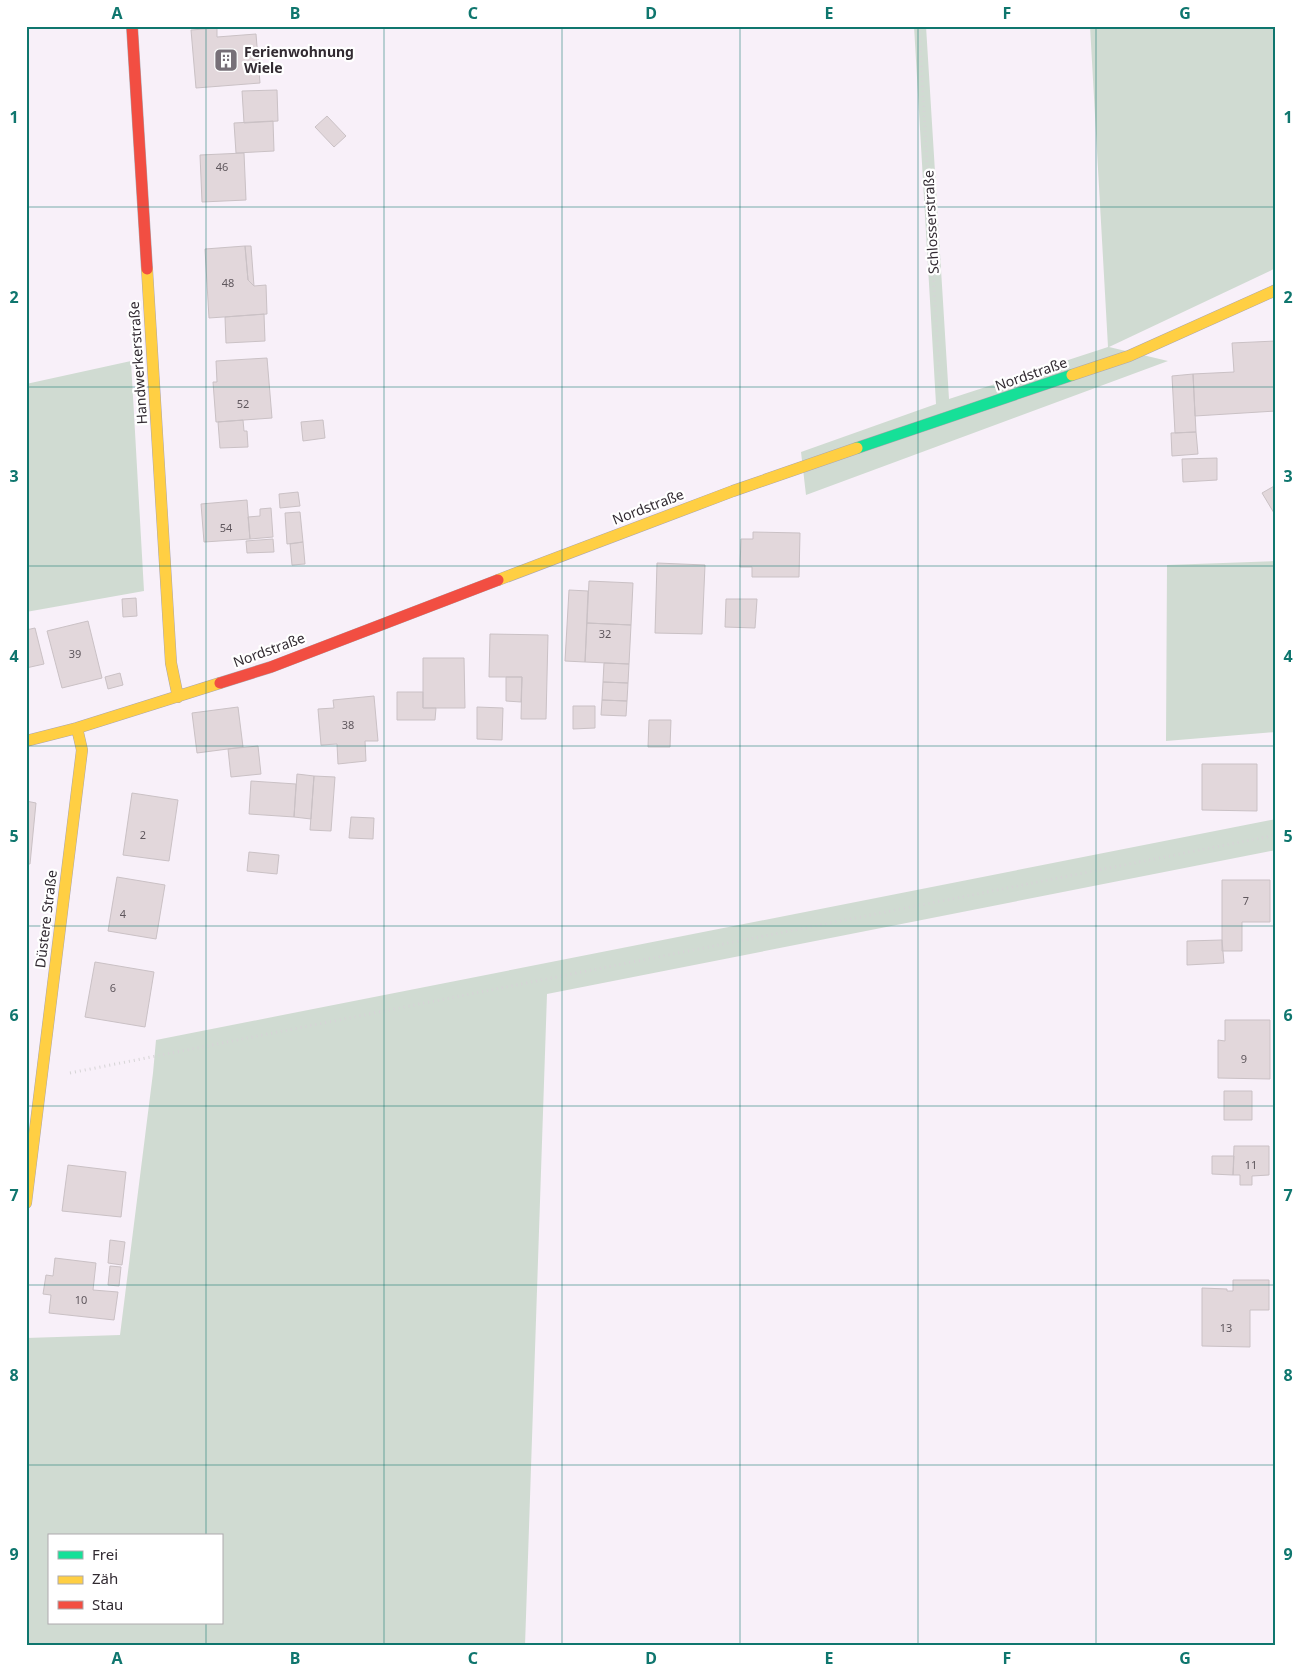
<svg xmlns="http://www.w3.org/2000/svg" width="1302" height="1672" viewBox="0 0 1302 1672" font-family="'Noto Sans',sans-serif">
  <rect width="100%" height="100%" fill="#f8f0f9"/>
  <path fill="#d0dbd2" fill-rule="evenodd" d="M914,26H926L949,399L1108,347L1090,26H1276V268L1109,347L1168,361L806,495L801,452L936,404Z
    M131,361L144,591L26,612V384Z
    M1276,561V732L1166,741L1167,565Z
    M1276,819V850L547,994L525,1646H26V1338L120,1335L153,1073L156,1040ZM49,1536H221V1623H49Z"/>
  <path fill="#e2d7db" stroke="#cac1c5" d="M217,28V37L256,34L260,83L196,88L191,30Z
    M277,90L278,121L244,123L242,91Z
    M327,116L346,136L334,147L315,127Z
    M273,121L274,151L236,153L234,123Z
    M244,153L246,200L202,202L200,155Z
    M245,246L248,280L254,286L266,285L267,314L209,318L205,249Z
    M245,246H251L254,286L248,280Z
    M264,314L265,341L226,343L225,317Z
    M1276,341V411L1195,416L1193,374L1234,372L1232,343Z
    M267,358L272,418L216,422L213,382H217L216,361Z
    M1193,374L1196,432L1175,433L1172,376Z
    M243,420L244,431H247L248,447L220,448L218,422Z
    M323,420L325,438L303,441L301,422Z
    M1196,432L1198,454L1172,456L1171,433Z
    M1217,458V480L1183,482L1182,459Z
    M1276,485V513H1274L1262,493Z
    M298,492L300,506L280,508L279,494Z
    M247,500L250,539L204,542L201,504Z
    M271,508L273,537L250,539L248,517L260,516V509Z
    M300,512L303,542L287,544L285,513Z
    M753,532L800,533L799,577H752V567H740L741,539H753Z
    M273,539L274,552L247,553L246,541Z
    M303,542L305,564L292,565L290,544Z
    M657,563L705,565L702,634L655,633Z
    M589,581L633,583L631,625L587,623Z
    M569,590L588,591L585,662L565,661Z
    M136,598L137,616L123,617L122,599Z
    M726,599H757L755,628L725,627Z
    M88,621L102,678L62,688L47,631Z
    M587,623L631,625L629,664L585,662Z
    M35,628L44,664L26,668V630Z
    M490,634L548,635L546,719H521L522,677H489Z
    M423,658H464L465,708H423Z
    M604,663L629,664L628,683L603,682Z
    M120,673L123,685L108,689L105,677Z
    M506,677H522L521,702L506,701Z
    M603,682L628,683L627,701L602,700Z
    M397,692H423V708H436L435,720H397Z
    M374,696L378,741H365L366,761L338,764L337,744L321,745L318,709L334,708L333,700Z
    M602,700L627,701L626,716L601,715Z
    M573,706H595V728L573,729Z
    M238,707L243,747L197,753L192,713Z
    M477,707L503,708L502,740L477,739Z
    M649,720H671L670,747H648Z
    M258,746L261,774L231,777L228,749Z
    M1202,764H1257V811L1202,810Z
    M297,774L314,776L311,819L294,817Z
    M314,776L335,777L331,831L310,830Z
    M251,781L296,784L294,817L249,814Z
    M132,793L178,800L169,861L123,855Z
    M26,801L36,803L30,864H26Z
    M351,817L374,818L373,839L349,838Z
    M249,852L279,855L277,874L247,871Z
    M117,877L165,885L156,939L108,931Z
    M1222,880H1270V922H1242V951H1222Z
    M1222,940L1224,963L1187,965V941Z
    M95,962L154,972L145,1027L85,1017Z
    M1225,1020H1270V1079L1218,1078V1040L1225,1041Z
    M1224,1091H1252V1120H1224Z
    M1234,1146H1269V1175L1252,1176V1185H1240V1175H1233Z
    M1212,1156H1234L1233,1175L1212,1174Z
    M68,1165L126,1172L121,1217L62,1211Z
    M110,1240L125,1242L122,1265L108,1263Z
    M55,1258L96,1263L93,1290L118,1292L114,1320L49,1313L51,1295L43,1294L46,1275L53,1276Z
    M110,1266L121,1267L119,1286L108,1285Z
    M1233,1280H1269V1310H1250V1347L1202,1346V1288L1227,1289V1291H1233Z"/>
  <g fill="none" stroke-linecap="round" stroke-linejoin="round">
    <g stroke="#aca6ad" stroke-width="12">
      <path id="fast" d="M857,448L1072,375"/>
    </g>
    <g stroke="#aca6ad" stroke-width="12">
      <path id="slow" d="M147,269L171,663L178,697
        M1072,375L1129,356L1276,290
        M498,580L733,491L857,448
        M26,741L77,728L220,683
        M26,1203L82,750L77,728"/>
    </g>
    <g stroke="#aca6ad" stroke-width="12">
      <path id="jam" d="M132,26L147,269
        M220,683L271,667L498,580"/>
    </g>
    <path stroke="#d6d4d6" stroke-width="3" stroke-dasharray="1 4" stroke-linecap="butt" d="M919,26L940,390
      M70,1073L1276,835"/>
    <use href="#fast" stroke="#16e098" stroke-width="11"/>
    <use href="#slow" stroke="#ffcf43" stroke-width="11"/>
    <use href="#jam" stroke="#f24e42" stroke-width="11"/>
  </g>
  <path fill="none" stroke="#0f766e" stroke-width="1" stroke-opacity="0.55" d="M206,26V1536M384,26V1646M562,26V1646M740,26V1646M918,26V1646M1096,26V1646M26,207H1276M26,387H1276M26,566H1276M26,746H1276M26,926H1276M26,1106H1276M26,1285H1276M26,1465H1276M206,1623V1646"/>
  <defs>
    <g id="building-square" transform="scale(1.25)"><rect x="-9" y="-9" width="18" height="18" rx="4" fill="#777078" stroke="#fff"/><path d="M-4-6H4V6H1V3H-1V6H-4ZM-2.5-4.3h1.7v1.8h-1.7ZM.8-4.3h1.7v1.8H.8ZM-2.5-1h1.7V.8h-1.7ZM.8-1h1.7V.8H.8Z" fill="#fff"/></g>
  </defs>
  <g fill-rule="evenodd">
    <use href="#building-square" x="226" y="60"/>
  </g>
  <g text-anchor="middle" stroke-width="4.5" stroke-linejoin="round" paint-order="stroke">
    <g font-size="11" fill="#5f575d">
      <text x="222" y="171">46</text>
      <text x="228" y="287">48</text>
      <text x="243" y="408">52</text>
      <text x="226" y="532">54</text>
      <text x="605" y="638">32</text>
      <text x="75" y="658">39</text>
      <text x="348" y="729">38</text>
      <text x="143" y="839">2</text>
      <text x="1246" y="905">7</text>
      <text x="123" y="918">4</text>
      <text x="113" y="992">6</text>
      <text x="1244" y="1063">9</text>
      <text x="1251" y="1169">11</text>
      <text x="81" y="1304">10</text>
      <text x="1226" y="1332">13</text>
    </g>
    <g font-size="14" font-weight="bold" fill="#322b32" stroke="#fff" text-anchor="start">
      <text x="244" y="57">Ferienwohnung<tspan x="244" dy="16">Wiele</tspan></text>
    </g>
    <g font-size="14" fill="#322b32" stroke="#fff">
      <text transform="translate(931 222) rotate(-93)" y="5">Schlosserstraße</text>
      <text transform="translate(138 363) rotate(-94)" y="5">Handwerkerstraße</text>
      <text transform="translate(1031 374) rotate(-19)" y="5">Nordstraße</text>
      <text transform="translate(648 507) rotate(-21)" y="5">Nordstraße</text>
      <text transform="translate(269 650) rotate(-20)" y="5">Nordstraße</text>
      <text transform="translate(46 919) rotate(-83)" y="5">Düstere Straße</text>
    </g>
  </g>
  <rect width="1302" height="1672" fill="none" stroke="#ffffff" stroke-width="55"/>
  <rect x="48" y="1534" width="175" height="90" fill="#ffffff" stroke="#adaaad"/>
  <rect x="58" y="1551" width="25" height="8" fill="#16e098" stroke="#adaaad"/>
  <text x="92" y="1560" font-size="15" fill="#322b32">Frei</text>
  <rect x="58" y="1576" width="25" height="8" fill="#ffcf43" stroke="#adaaad"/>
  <text x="92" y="1584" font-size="15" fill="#322b32">Zäh</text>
  <rect x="58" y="1601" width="25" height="8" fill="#f24e42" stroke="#adaaad"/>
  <text x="92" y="1610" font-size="15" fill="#322b32">Stau</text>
  <rect x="28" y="28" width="1246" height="1616" fill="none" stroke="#0f766e" stroke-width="2"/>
  <g font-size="16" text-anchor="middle" font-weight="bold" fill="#0f766e">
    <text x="117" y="19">A</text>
    <text x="295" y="19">B</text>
    <text x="473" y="19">C</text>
    <text x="651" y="19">D</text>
    <text x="829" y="19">E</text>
    <text x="1007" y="19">F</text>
    <text x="1185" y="19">G</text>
    <text x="14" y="123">1</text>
    <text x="1288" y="123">1</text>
    <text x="14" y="303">2</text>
    <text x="1288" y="303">2</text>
    <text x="14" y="482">3</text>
    <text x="1288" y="482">3</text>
    <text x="14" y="662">4</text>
    <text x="1288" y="662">4</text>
    <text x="14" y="842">5</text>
    <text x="1288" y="842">5</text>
    <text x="14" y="1021">6</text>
    <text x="1288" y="1021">6</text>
    <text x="14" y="1201">7</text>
    <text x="1288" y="1201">7</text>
    <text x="14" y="1381">8</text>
    <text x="1288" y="1381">8</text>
    <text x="14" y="1560">9</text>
    <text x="1288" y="1560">9</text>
    <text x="117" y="1664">A</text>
    <text x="295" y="1664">B</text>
    <text x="473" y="1664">C</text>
    <text x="651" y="1664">D</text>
    <text x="829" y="1664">E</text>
    <text x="1007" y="1664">F</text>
    <text x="1185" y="1664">G</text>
  </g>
</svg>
